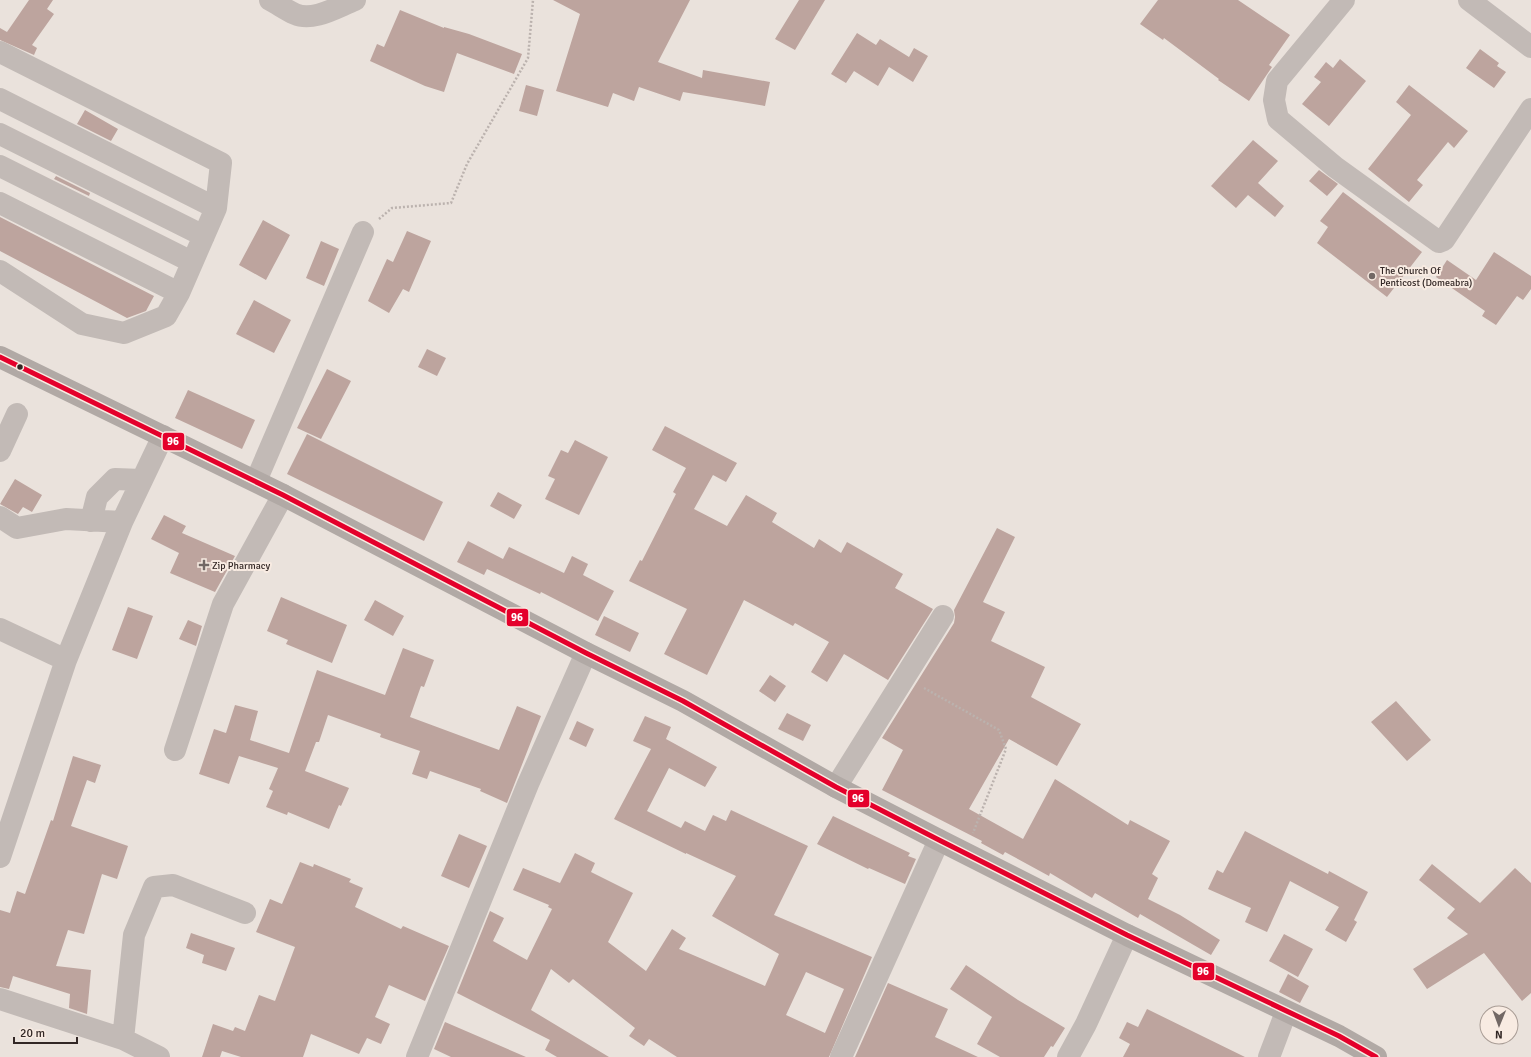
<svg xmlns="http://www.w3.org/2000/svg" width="1531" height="1057" viewBox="0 0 1531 1057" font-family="Signika,sans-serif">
  <rect width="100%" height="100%" fill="#eae2dc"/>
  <path fill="#bda49e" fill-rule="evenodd" d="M29,0H53L47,9L54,14L32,45L37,48L34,55L0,40V28L7,32Z
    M553,0H690L658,62L702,78L703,70L770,82L765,106L683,92L680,101L639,87L634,101L613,93L608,107L556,91L580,14Z
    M799,0H825L795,50L775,39Z
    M1158,0H1238L1290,35L1269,65L1272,67L1249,101L1218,80L1219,79L1164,38L1163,40L1140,24Z
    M400,10L444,28V27L469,34L522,54L514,74L457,53L444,92L425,86L370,61L377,44L384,47Z
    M857,33L876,45L880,39L909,57L914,48L928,56L913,82L889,67L878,86L854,71L846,83L831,74Z
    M1480,49L1499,63L1497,66L1506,72L1494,88L1466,68Z
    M1340,59L1366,81L1329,126L1302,104L1321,82L1314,77L1326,62L1333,68Z
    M526,85L544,90L537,116L519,111Z
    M1409,85L1468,131L1454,148L1448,142L1417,180L1423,185L1409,202L1368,169L1411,115L1396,102Z
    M85,110L118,129L111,141L77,124Z
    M1253,140L1278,161L1258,183L1284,206L1275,217L1248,195L1236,208L1211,186Z
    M1319,170L1338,184L1327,196L1309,181Z
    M56,176L90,193L89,196L54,179Z
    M1343,192L1422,252L1387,297L1317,243L1328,227L1320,221Z
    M0,217L154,296L146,311L127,318L0,251Z
    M263,220L290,235L266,280L239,265Z
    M407,231L431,241L409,292L403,289L389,313L368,301L387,259L393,262Z
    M321,241L339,249L324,286L306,278Z
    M1494,252L1531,276V289L1523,300L1517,296L1496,325L1482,316L1485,311L1436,277L1447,260L1476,280Z
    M254,300L291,320L274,353L236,334Z
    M427,349L446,358L437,376L418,367Z
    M327,369L351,381L321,439L297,428Z
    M188,390L255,420L242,449L175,418Z
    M665,426L737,463L726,482L713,475L694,509L727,526L746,495L777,513L772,522L814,548L819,539L841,553L847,542L903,574L895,588L933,609L888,680L844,654L827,682L811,672L829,642L795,623L793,626L744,600L707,675L664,654L687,609L629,581L640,560L642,561L676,494L673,492L686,468L652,450Z
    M307,434L443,502L424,541L287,474Z
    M575,440L608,457L579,515L545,499L555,479L548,476L561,450L568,453Z
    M15,479L42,495L32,512L23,507L18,514L0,504Z
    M498,492L522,505L514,519L490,506Z
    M164,515L186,526L182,533L235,556L215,592L170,573L179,553L151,539Z
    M997,528L1015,537L983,602L1005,612L991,641L1045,667L1031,697L1081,724L1057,766L1009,739L969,809L1023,839L1055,779L1128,825L1130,820L1170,841L1152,874L1158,878L1148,899L1180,915L1220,940L1211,955L1140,914L1138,918L1095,893L1092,898L1050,873L1049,876L1005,852L1003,855L981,843L982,841L882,790L903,750L882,738L954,623L955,617L954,610Z
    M468,541L503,559L509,547L564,573L572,556L588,564L583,575L614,591L598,621L541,592L540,594L487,569L484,575L457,562Z
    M281,597L347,625L332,663L286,644L288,640L267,631Z
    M375,600L404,616L393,636L364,620Z
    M128,607L153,616L137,659L112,650Z
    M604,616L639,633L630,652L595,635Z
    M188,620L202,626L196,646L179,639Z
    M403,648L434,660L424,687L421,686L410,717L499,750L517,706L541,716L507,803L480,791L481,789L430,771L427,779L412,774L420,751L380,737L381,734L328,715L319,742H316L305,771L349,788L341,806L339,805L329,829L288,812L287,815L266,807L273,791L269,789L278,768L239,756L229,784L199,774L214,729L226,733L235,705L258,711L250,740L289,753L317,670L385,695Z
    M770,675L786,686L775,702L759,691Z
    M1396,701L1431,740L1407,761L1371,722Z
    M787,713L811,725L803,741L778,729Z
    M645,716L671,727L666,739L717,767L705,787L669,768L647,811L681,828L685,821L705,831L713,815L726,821L731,810L808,846L774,915L872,957L829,1057H677L649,1039L644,1046L629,1036L635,1028L573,979L569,983L551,969L531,1010L609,1057H557L545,1050L550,1040L457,993L490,911L504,918L493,941L527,960L552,909L548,907L549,905L513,890L523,868L560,883L575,853L595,863L591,872L633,893L608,942L646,971L672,929L686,938L679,949L765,986L779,954L712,916L736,876L686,853V854L614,819L651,749L633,741ZM806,972L844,989L825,1033L786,1015Z
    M577,721L594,729L586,747L569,739Z
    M73,756L101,765L95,783L87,780L71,826L128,846L117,879L102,874L84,934L68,930L56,966L91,970L87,1014L69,1008L70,994L13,976L9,989L0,987V910L10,913L17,891L25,894L51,820L53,821Z
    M833,816L910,853L908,856L916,859L905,884L869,868L868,869L817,844Z
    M1245,831L1328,874L1329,871L1368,892L1354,920L1357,922L1346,942L1325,930L1339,907L1290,881L1267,932L1245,922L1251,908L1208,889L1217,870L1223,873Z
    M459,834L487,846L469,888L441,876Z
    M300,862L313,867L314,864L351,879L349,882L363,888L355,907L401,929L403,926L449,946L425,1001L389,985L375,1017L390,1024L381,1044L367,1038L359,1054L311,1034L303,1057H241L222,1051L220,1057H202L213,1024L233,1031L235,1027L245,1031L259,995L275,1001L295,947L256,932L270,899L282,904Z
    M1432,864L1480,903L1515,868L1531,883V993L1522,1001L1484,953L1427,989L1413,969L1468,934L1447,918L1455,909L1419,880Z
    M191,933L235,948L226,971L202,963L204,955L186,948Z
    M1284,934L1313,949L1298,977L1269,961Z
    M966,965L1018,1000L1065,1028L1053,1047L1051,1046L1044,1057H1000L977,1044L992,1017L950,989Z
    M1288,974L1309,986L1300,1003L1279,992Z
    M888,983L948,1009L935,1037L978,1057H855Z
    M1147,1009L1245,1057H1123L1130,1044L1119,1038L1127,1022L1138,1027Z
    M445,1022L526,1057H451L434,1049Z"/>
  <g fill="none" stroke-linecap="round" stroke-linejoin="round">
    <path stroke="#bbb2ae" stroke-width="2.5" stroke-dasharray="2 2" stroke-linecap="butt" d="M379,219L392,208L451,203L467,164L528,58L533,0
      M924,688L999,730L1006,749L973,833"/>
    <path stroke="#c2bab6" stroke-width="22" d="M270,0C278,4 286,10 295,14C313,22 337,7 355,0
      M1344,0L1277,81L1274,100L1278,119L1335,167L1439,242L1444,240L1531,109
      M1469,0L1531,47
      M0,52L221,163L216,208L179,293L166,316L124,333L82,324L0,271
      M0,99L216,208
      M0,134L204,236
      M0,166L192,262
      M0,203L179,293
      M0,451L17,414
      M256,481L363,232
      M0,517L17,528L66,519L122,522
      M91,521L97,497L115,479L142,480
      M0,629L66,660
      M175,750L223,604L283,495
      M836,787L943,616
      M0,857L66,660L122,522L163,436
      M0,999L123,1039L159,1057
      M123,1039L134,935L154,887L173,885L245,913
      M417,1057L528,784L586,653
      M841,1057L939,840
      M1068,1057L1086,1024L1127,935
      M1269,1057L1286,1012"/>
    <path stroke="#b1a9a5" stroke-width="22" d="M0,357L283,495L586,653L683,701L836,787L939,840L1127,935L1339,1036L1376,1057"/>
    <g stroke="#f8ebe2" stroke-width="8">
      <path id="bus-1" d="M0,357L283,495L586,653L683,701L836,787L939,840L1127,935L1339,1036L1376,1057"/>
    </g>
    <use href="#bus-1" stroke="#e4002b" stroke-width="5"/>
  </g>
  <g fill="#726865" stroke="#f8ebe2" stroke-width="1.5">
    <circle cx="1372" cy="276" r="4"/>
    <path d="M202 559h4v4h4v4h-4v4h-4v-4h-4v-4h4z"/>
  </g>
  <circle fill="#322725" stroke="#f8ebe2" stroke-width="1.5" cx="20" cy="367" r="3.5"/>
  <g text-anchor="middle" stroke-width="4" stroke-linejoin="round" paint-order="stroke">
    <g font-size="10" fill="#322725" stroke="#f8ebe2" text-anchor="start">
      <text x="1380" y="274">The Church Of<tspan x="1380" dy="12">Penticost (Domeabra)</tspan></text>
      <text x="212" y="569">Zip Pharmacy</text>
    </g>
  </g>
  <g stroke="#f8ebe2" stroke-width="1.5">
    <rect x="162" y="432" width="23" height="19" rx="4" fill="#e4002b"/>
    <rect x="506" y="608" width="23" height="19" rx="4" fill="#e4002b"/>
    <rect x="847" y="789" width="23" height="19" rx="4" fill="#e4002b"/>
    <rect x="1192" y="962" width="23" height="19" rx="4" fill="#e4002b"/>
  </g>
  <g font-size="11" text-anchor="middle" font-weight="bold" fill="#fff">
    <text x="173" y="445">96</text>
    <text x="517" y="621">96</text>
    <text x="858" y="802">96</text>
    <text x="1203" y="975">96</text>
  </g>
  <g transform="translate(1499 1025) rotate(181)"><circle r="19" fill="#f8ebe2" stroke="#a99d96"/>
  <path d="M0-3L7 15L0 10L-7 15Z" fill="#726865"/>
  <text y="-6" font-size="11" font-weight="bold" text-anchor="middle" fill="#322725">N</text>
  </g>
  <path d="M14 1037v6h63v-6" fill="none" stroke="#322725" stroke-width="2"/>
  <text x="20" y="1037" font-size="12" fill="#322725" stroke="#f8ebe2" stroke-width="3" paint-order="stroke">20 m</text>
</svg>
